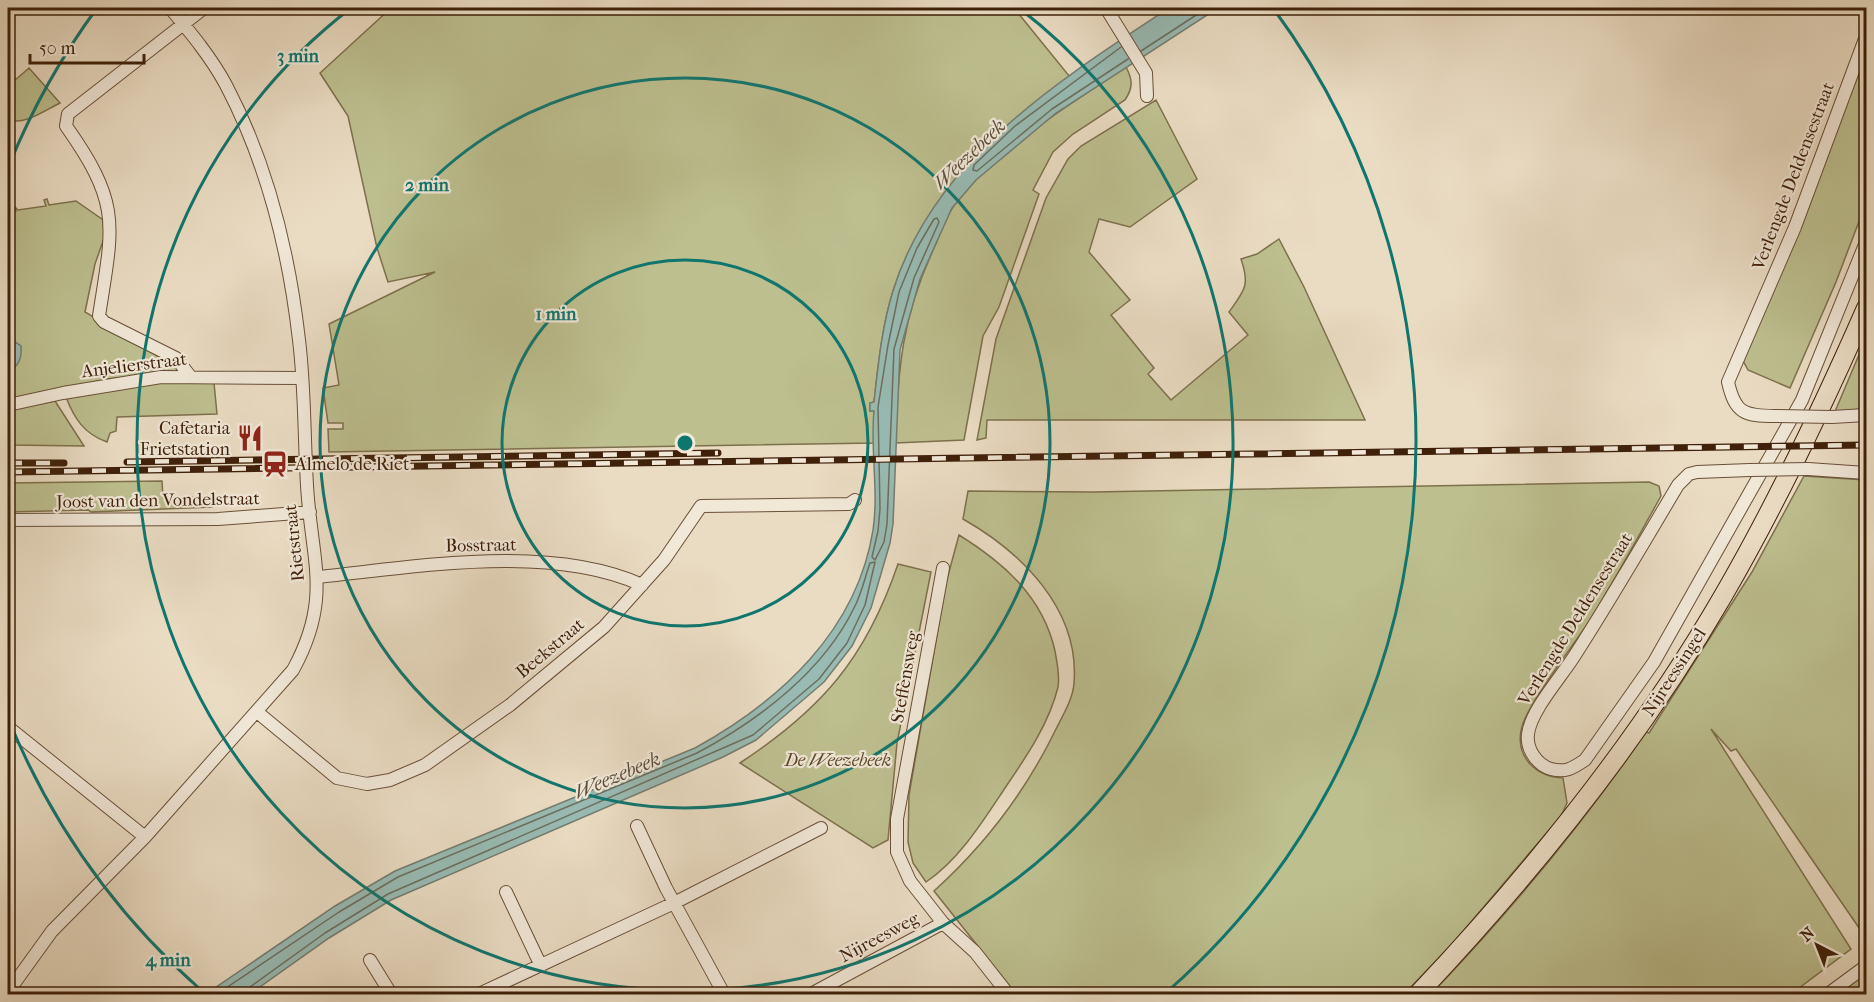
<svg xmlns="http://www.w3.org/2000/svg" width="1874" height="1002" viewBox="0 0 1874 1002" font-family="'IM FELL French Canon',serif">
  <rect width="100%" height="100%" fill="#eadcc3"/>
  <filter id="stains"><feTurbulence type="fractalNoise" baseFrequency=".00333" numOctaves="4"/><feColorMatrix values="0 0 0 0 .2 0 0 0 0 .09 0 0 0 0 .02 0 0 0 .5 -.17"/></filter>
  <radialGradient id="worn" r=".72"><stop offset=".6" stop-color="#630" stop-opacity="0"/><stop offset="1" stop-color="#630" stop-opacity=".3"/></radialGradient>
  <path fill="#bdbf8f" stroke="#7e704c" stroke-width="1.5" d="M391,8H1014L1070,77C993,132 923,197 893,291C882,326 878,366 874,402L870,403V411H874L875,443L329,452L328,429H343V423H328L323,388L339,385L329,324L435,272L388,282L377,248L348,116L320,73Z
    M1866,46V203L1836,282L1790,388L1748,370L1741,357Z
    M1126,67C1133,80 1133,88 1125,100L1073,134L1053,152L1033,190L1039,194L999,307L983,336L964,440L895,443C899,365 901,320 934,248C940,235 945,218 953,207C994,150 1069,105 1126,67Z
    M29,68L60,103C44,111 25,125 8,120V73L14,81Z
    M1156,100L1197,179L1130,227L1099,219L1089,252L1130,300L1111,315L1154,368L1148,374L1171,400L1248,335L1229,312C1245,290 1250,285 1241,259L1257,254L1279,239L1304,287L1365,420H987L986,438L977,440L996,339L1046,198L1068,159L1081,146Z
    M47,199L49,205L76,201L109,224L95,264L85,312L184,372L107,379L8,401V212L16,211L15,207L18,210L46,206L44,200Z
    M1866,338V408L1834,414Z
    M167,381L214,383L217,414L117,417L116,431L110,433L107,442C84,434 74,418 66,397Z
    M55,401L84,446L8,445V410Z
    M1804,476L1866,480V938L1736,749L1731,751L1711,729L1851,949L1791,994H1431C1509,913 1582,825 1646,732L1649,733L1752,572Z
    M162,481L163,498L212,497V507L91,512L88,510L8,512V483Z
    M1649,482L1659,486L1661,496C1637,539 1613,584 1586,626C1571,649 1524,708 1521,731C1516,758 1537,777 1563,778L1567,803L1561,816L1453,943L1404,994H1016L934,891C985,845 1026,791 1056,729C1063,715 1073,699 1074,683C1080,609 1021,552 963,519L968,491L1093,492Z
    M959,535C1004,563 1043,597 1055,651C1057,663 1060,675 1058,687C1049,724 1026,757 1005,788C983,821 959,860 926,882L913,863L908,842L909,795L946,583Z
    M898,564L931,572L897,743L888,840L873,848L740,763C822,709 866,658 898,564Z
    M1866,972V994H1836Z"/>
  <path fill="#98bbb4" stroke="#747d70" stroke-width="1.5" d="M1169,8H1218L1056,113L976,180L952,208L920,279L900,350L893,524L890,543L871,608L852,646L824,682L756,740L723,757L391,900L329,938L250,994H206L335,906L395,871L695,748C780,701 857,631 873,530C879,491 870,450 874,411H870V403L874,402C878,366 882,326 893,291C934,158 1060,80 1169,8Z
    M8,337L21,346C22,358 19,367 8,371Z"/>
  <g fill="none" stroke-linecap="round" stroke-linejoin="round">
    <path stroke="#6c6e5e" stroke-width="1.5" d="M1121,47L1015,126L974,165L973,170L977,171L1052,109L1128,59
      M1141,51L1207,8
      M937,218L939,222L914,278L894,349L887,524L884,542L875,560L872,557L878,531L880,509L878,407L888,345L899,292L917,248L934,219Z
      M217,994L339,912L398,877L697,753C759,720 824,671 855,606C862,592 865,577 870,563L875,562L865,605L847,643L819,679L753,735L388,894L325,933L250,987L248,994"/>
    <g stroke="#6a4f38" stroke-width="14">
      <path id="street" d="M1106,8L1146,73L1147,96
        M190,376L176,358L104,322L99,316C113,225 122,205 66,126L68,114L204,8
        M8,405L63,393L161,377L302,378
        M1775,416C1744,416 1735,413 1728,382L1795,227L1866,36
        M1832,417L1866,415
        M1808,469L1866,473
        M1750,470L1697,472L1689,474L1678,485C1644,542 1611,599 1575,655C1562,676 1531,710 1528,734C1526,749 1537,765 1551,769C1566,773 1573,768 1585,760L1654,662L1802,400L1866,242
        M8,520L218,519L310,512
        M943,568L897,819V852L910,881L943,923L975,952L1008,994
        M318,577C417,567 549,543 642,585
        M257,712L337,778L367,784L390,780L425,765L510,705L604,627L664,560L701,506L849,504L855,500
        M8,727L145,837
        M637,826L666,888L724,994
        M506,892L541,966
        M370,960L391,994
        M8,992L52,931L145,837L293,670C333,597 311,560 307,485C304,437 305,388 299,340C289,252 267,163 226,85C211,57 190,32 170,8
        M479,994L674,903L821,828
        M811,994L943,923
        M1828,994L1866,966"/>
    </g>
    <g stroke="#3f2009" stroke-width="20">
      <path id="primary" d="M1418,994C1532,873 1639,741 1723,596C1777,503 1823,406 1866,308"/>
    </g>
    <use href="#street" stroke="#f1e8d8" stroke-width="12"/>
    <use href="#primary" stroke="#eadcc3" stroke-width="18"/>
    <g stroke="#3f2009" stroke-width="7">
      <path id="rail" d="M127,462L718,453
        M8,463H64
        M8,472L1866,445"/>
    </g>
    <use href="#rail" stroke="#f1e8d8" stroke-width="4.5" stroke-dasharray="14" stroke-linecap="butt"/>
    <g stroke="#6a4f38" stroke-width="14" stroke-linecap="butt">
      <path id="street-bridge" d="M1775,416L1832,417
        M1750,470L1808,469"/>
    </g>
    <use href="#street-bridge" stroke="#f1e8d8" stroke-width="12"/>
  </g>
  <g fill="none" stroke="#0f766e" stroke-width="3">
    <circle cx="685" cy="443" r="183"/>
    <circle cx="685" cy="443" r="365"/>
    <path d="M1019 8A548 548 0 1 1 351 8"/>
    <path d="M201 990A731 731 0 0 1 10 723M10 163A731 731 0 0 1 97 8M1273 8A731 731 0 0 1 1169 990"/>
  </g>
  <defs>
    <g id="restaurant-bare" transform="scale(2.07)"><path d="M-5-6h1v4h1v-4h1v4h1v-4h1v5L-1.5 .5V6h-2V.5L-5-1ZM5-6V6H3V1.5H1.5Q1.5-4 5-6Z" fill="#8f2418" stroke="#f1e8d8" stroke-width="2.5" paint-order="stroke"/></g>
    <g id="station-bare" transform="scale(2.07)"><path d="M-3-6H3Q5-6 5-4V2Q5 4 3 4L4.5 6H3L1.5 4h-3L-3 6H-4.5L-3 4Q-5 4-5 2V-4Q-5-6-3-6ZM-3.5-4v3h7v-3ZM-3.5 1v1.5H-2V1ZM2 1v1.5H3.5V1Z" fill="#8f2418" stroke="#f1e8d8" stroke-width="2.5" paint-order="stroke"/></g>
  </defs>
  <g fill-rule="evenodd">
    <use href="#restaurant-bare" x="250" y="438"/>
    <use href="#station-bare" x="275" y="464"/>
  </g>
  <g text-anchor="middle" stroke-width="4.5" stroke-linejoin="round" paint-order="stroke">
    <g font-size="18" fill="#3f2009" stroke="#f1e8d8">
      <text transform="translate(1793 176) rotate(-69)" y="6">Verlengde Deldensestraat</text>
      <text transform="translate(134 365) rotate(-7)" y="6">Anjelierstraat</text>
      <text transform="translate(158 500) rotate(-1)" y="6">Joost van den Vondelstraat</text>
      <text transform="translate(294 543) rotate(-96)" y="6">Rietstraat</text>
      <text transform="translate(481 545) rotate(-1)" y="6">Bosstraat</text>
      <text transform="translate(1575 619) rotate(-58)" y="6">Verlengde Deldensestraat</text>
      <text transform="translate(550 648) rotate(-40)" y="6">Beekstraat</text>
      <text transform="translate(1674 672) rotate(-57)" y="6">Nijreessingel</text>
      <text transform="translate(905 677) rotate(-80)" y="6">Steffensweg</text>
      <text transform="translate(879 937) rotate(-28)" y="6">Nijreesweg</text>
    </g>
    <g font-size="18" fill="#3f2009" stroke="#f1e8d8" text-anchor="end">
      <text x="230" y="434">Cafetaria<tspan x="230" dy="21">Frietstation</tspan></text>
      <text x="295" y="470" text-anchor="start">Almelo de Riet</text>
    </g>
    <g font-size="18" font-style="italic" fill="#5e482a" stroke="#f1e8d8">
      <text x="838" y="766">De Weezebeek</text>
    </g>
    <g font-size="20" font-style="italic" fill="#5a4e3c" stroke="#f1e8d8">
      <text transform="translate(969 154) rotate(-44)" y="7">Weezebeek</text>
      <text transform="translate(617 775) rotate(-23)" y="7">Weezebeek</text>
    </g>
  </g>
  <circle cx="685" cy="443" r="9" fill="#0f766e" stroke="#f1e8d8" stroke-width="3"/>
  <g font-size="18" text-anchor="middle" font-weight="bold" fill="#0f766e" stroke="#f1e8d8" stroke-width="4.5" stroke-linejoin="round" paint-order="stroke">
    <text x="298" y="62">3 min</text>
    <text x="427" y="191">2 min</text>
    <text x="556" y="320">1 min</text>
    <text x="168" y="966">4 min</text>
  </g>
  <rect width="1874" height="1002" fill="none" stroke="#eadcc3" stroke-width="30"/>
  <rect x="9" y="9" width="1856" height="984" fill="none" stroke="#3f2009" stroke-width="3"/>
  <rect x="15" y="15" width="1844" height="972" fill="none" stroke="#3f2009" stroke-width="1.5"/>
  <g transform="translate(1817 945) rotate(318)" stroke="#f1e8d8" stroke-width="4.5" paint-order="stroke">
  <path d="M0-4.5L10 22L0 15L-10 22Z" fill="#3f2009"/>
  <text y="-9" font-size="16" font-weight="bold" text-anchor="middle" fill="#3f2009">N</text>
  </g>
  <path d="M30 54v9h114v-9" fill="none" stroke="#3f2009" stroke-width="3"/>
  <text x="39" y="54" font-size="18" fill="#3f2009" stroke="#f1e8d8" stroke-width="4.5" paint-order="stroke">50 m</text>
  <rect width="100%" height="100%" filter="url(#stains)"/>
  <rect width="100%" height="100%" fill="url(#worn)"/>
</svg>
